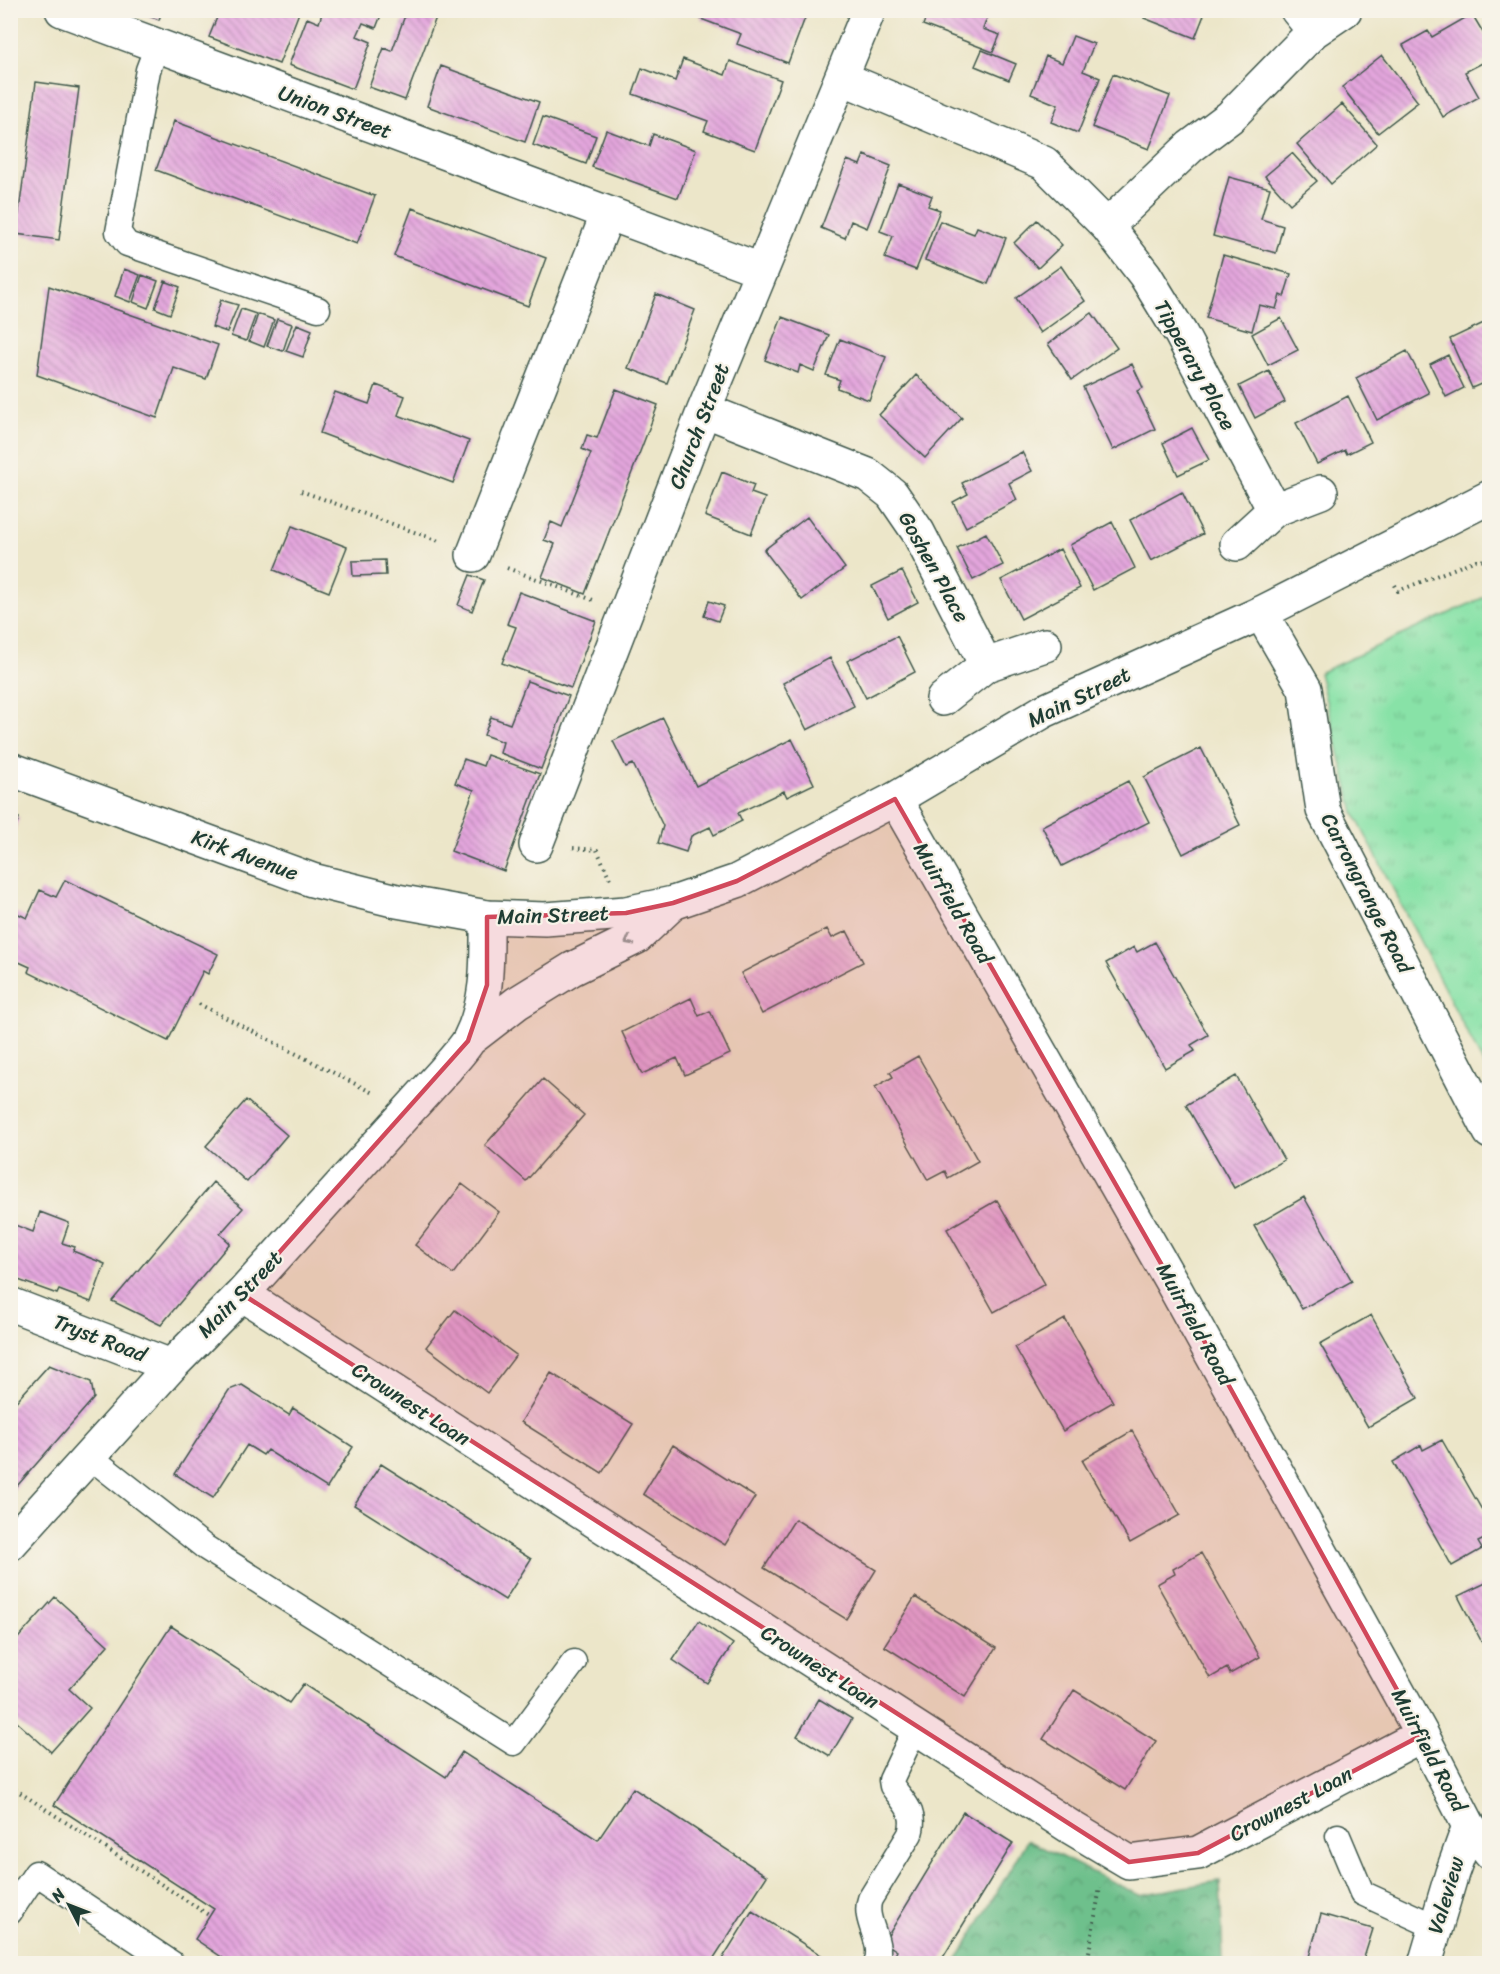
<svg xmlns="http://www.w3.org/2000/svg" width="1500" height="1974" viewBox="0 0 1500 1974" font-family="Sriracha,sans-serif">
  <defs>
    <pattern id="grass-tufts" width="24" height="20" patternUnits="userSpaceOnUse" patternTransform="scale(1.5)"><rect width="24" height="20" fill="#88e2a7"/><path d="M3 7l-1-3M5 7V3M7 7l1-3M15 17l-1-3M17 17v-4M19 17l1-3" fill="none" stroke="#75c390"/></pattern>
    <pattern id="forest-crowns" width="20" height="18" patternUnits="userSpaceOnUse" patternTransform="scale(1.5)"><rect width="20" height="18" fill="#6ec08c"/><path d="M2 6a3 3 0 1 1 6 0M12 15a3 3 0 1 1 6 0" fill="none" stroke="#5a9d73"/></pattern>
    <pattern id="building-back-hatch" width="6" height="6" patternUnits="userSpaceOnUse" patternTransform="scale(1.5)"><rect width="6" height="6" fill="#e4a6dd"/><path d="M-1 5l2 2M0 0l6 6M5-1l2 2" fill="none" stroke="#b888b4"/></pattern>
  </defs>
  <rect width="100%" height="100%" fill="#f7f3e8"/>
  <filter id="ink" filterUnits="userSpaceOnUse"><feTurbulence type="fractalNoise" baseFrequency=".0167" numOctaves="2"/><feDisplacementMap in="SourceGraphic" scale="12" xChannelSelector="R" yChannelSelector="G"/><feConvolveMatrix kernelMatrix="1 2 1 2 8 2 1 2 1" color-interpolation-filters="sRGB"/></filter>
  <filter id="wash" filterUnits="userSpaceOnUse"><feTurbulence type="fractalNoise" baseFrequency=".008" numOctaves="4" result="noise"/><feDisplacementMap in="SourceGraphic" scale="24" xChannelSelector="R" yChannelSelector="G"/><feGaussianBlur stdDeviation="1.35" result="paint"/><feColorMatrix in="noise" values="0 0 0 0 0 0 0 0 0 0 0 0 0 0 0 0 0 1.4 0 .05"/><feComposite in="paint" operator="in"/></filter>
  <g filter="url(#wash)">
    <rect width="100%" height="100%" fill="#ece6c9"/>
    <path fill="url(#grass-tufts)" stroke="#54906e" stroke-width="1.5" d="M1489,595V1075L1354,813L1319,673Z"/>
    <path fill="url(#forest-crowns)" stroke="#467e60" stroke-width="1.5" d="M1027,1840L1139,1895L1220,1881L1223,1961L1215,1964L956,1963Z"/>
    <g id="blocks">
      <path fill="url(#building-back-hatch)" d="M134,10H162L159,20Z
        M220,10H300L279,64L209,37Z
        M323,10H383L376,28L363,23L357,36L371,42L353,89L289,65L307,18L319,23Z
        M407,10L438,12L405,100L369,87L384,48L392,51Z
        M689,10H808L788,63L737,44L741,34L701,19L702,16Z
        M929,10H990L983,29L1000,35L993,52L923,25Z
        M1147,10H1206L1195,38L1144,18Z
        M1472,14L1490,44V59L1465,72L1479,97L1443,117L1403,45L1428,31L1432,37Z
        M1073,36L1094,44L1083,71L1100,78L1078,133L1051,122L1058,105L1031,94L1046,56L1062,63Z
        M982,50L1016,64L1009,80L975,66Z
        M1382,55L1418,102L1378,133L1342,87Z
        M683,59L725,75L730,61L781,80L755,150L704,131L708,121L633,94L642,68L675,81Z
        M441,66L539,102L525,142L427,106Z
        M1113,74L1170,96L1149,149L1092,127Z
        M36,82L79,88L59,240L16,234Z
        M1342,104L1377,144L1331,184L1297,144Z
        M543,117L596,136L586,164L533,145Z
        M174,121L375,196L357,244L156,170Z
        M606,130L649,146L653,134L696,150L678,198L592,167Z
        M1292,153L1317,181L1290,204L1265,176Z
        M864,155L891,166L867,228L851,221L845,238L821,228L847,160L860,165Z
        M1229,177L1270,188L1261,219L1283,226L1276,253L1213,236Z
        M898,183L932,196L928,206L940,210L916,270L885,258L893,236L880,231Z
        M412,208L546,258L528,306L394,256Z
        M1037,220L1062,245L1038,268L1014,243Z
        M940,221L974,234L977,227L1006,238L988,284L925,260Z
        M1223,255L1291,274L1284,297L1280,295L1276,309L1259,305L1252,331L1206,318Z
        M1061,266L1085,301L1040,333L1016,298Z
        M124,269L140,275L130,302L115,296Z
        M142,275L158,281L148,308L133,302Z
        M165,281L180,287L170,314L155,308Z
        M49,286L218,345L206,379L174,368L157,418L37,375Z
        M656,294L695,310L667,383L628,368Z
        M221,300L238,305L227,332L212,327Z
        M241,309L256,314L246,341L231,336Z
        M1092,313L1117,348L1072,380L1048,344Z
        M258,314L274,320L264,347L249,341Z
        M782,317L829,335L814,371L800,365L798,373L765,360Z
        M1281,318L1298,350L1268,365L1252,334Z
        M277,319L292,324L283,351L267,346Z
        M1490,320V380L1472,388L1450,339Z
        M297,324L312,330L303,357L286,351Z
        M840,339L886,357L869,400L837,388L840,380L826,375Z
        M1407,351L1429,393L1377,420L1356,378Z
        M1448,355L1464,388L1446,397L1430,364Z
        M1132,364L1143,388L1137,391L1155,429L1113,450L1083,387Z
        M1269,371L1285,402L1255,418L1239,386Z
        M916,375L962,418L925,458L879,415Z
        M376,385L405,396L398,415L469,441L453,483L320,433L335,392L369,404Z
        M616,389L658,405L585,594L542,577L555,544L544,540L551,522L562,527L591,453L582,449L587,435L597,438Z
        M1348,396L1371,442L1347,454L1345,450L1317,464L1296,423Z
        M1192,428L1209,460L1178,475L1163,443Z
        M1022,452L1032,471L1009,483L1017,500L966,527L953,502L968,494L962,483Z
        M722,472L754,485L751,493L765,498L751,534L705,516Z
        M1182,492L1203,534L1151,561L1130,520Z
        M807,517L845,568L802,600L764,550Z
        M1112,522L1135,568L1093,590L1070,545Z
        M292,526L347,547L329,592L274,570Z
        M986,533L1003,565L973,580L957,548Z
        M1060,549L1080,588L1021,619L1001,580Z
        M385,560L386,575L353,576L352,561Z
        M902,571L918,602L888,618L872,586Z
        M470,575L484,580L472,611L458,605Z
        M519,592L596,621L571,688L502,663L516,627L507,624Z
        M709,601L724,606L718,621L704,616Z
        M897,636L915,672L866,698L847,661Z
        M830,658L854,706L807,730L783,683Z
        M527,681L569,696L541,769L500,753L503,742L484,735L491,717L510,724Z
        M663,718L696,786L792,739L814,784L787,797L784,791L738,813L742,821L714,835L710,827L691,836L686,852L658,843L663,826L633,764L626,767L613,741Z
        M1201,748L1240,825L1183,854L1144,777Z
        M487,755L540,774L504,871L451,851L474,790L455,783L464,759L483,766Z
        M1128,781L1149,822L1062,866L1042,826Z
        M10,814L19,818L11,840H10Z
        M65,880L218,954L208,974L203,971L168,1041L28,972L30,967L10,958V910L27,918L40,890L56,897Z
        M827,929L832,938L847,931L863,962L762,1014L741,973Z
        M1155,942L1208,1035L1191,1045L1195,1051L1165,1068L1106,963L1134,947L1137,952Z
        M691,998L699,1016L710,1011L730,1054L685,1075L677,1058L642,1074L622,1032Z
        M918,1056L978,1161L948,1178L945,1171L928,1180L875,1087L893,1077L890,1072Z
        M1236,1076L1284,1160L1234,1188L1186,1105Z
        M543,1079L584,1115L526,1181L485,1145Z
        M246,1100L287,1135L247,1182L206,1146Z
        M213,1182L243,1208L220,1234L230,1243L161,1325L112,1301Z
        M462,1184L499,1212L453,1274L415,1245Z
        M1304,1197L1352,1281L1302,1309L1254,1226Z
        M997,1200L1045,1284L994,1312L947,1229Z
        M40,1212L69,1223L62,1243L75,1247L73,1251L105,1264L91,1302L59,1290L57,1294L10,1277V1223L33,1232Z
        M455,1310L516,1355L487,1393L426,1347Z
        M1371,1315L1418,1398L1368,1427L1320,1344Z
        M1065,1319L1113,1402L1063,1431L1015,1347Z
        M49,1365L91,1382L94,1398L10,1494V1408Z
        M551,1373L633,1424L602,1473L521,1422Z
        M242,1385L289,1415L293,1408L353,1447L327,1488L267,1450L263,1455L247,1445L213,1498L175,1474L229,1390Z
        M1132,1431L1180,1515L1130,1543L1082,1460Z
        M1442,1440L1490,1524V1536L1478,1542L1482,1549L1452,1566L1393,1462L1421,1445L1423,1450Z
        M673,1445L755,1497L725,1545L643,1494Z
        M381,1464L531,1559L505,1600L354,1505Z
        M795,1519L876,1570L846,1619L764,1568Z
        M1201,1553L1260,1657L1230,1674L1227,1668L1210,1678L1157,1584L1175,1574L1173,1569Z
        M1490,1581V1658L1458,1596Z
        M55,1597L108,1645L69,1689L90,1708L51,1752L10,1716V1647Z
        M915,1597L996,1648L965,1697L884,1646Z
        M699,1621L733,1644L707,1683L673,1660Z
        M171,1626L289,1703L303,1684L446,1777L462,1752L598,1840L633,1788L767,1876L710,1964H232L195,1939L214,1909L54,1805Z
        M1074,1690L1156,1741L1125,1790L1043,1739Z
        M819,1699L852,1719L830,1756L797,1736Z
        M963,1812L1013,1843L939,1964H890L897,1951L884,1942Z
        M752,1911L824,1957L820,1964H719Z
        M1321,1914L1373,1929L1362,1964H1307Z"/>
    </g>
  </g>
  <g filter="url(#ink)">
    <use href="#blocks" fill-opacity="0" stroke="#3e564a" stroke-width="1.5"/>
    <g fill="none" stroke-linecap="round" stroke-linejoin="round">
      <g stroke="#3e564a" stroke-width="27">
        <path id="lane" d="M157,46L148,70L118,232L127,244L318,309
          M89,1456L206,1548L514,1743L574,1662
          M1338,1836L1362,1893L1436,1927
          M10,1912L36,1873L173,1964
          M876,1964C885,1941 862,1921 870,1899L910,1834C917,1812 904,1803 892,1786L891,1780L915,1729"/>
      </g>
      <g stroke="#3e564a" stroke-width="36">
        <path id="street" d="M62,10L761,270
          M1297,10L1314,31
          M842,78L1044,163L1107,226L1145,275L1181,334L1274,510L1237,544
          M1107,226L1190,147L1230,117L1314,31L1345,10
          M704,410L868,475L892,494L918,532L986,665L943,699
          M1274,510L1321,492
          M473,555L608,213
          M1261,613L1305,689L1323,810L1490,1132
          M986,665L1045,645
          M895,799L1171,1281L1422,1735L1469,1826L1490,1853
          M536,845L704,410L869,10
          M469,1040L517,1003L572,969L637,937L673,903
          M242,1294L1072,1828L1129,1862L1198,1853L1422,1735
          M10,1304L171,1366
          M10,1544L171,1366L242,1294L446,1069C453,1060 463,1050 469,1040C489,1001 487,959 487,917
          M1425,1964L1452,1873L1469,1826"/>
      </g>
      <g stroke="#3e564a" stroke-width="36">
        <path id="secondary" d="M10,769L312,880L397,901L487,917L545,919L626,913L673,903L737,881L895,799L1044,711L1261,613L1490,497"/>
      </g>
      <path stroke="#3e564a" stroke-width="4" stroke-dasharray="1.5 4.5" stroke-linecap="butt" d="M301,491L439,541
        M507,568L593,600
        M1395,585L1398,591L1476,560L1490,561
        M573,848L597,850L610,879
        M199,1004L375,1094
        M10,1786L210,1916
        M1087,1964L1100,1887"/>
      <use href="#lane" stroke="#fff" stroke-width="24"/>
      <use href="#street" stroke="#fff" stroke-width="33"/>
      <use href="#secondary" stroke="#fff" stroke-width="33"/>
    </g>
    <defs><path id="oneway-chevron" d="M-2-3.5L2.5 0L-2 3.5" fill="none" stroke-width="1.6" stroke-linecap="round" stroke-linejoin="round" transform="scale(1.5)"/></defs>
    <use stroke="#8f9e9a" href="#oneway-chevron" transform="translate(629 941) rotate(152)"/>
  </g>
  <path fill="#d1495b" fill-opacity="0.2" stroke="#d1495b" stroke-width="4.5" stroke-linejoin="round" d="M895,799L1171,1281L1422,1735L1198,1853L1129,1862L242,1294L468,1041L487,985V917L626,913L673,903L737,881Z"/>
  <g text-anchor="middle" stroke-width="4.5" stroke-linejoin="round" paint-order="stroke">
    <g font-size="21" fill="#1f3d34" stroke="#f7f3e8">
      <text transform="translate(335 112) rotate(20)" y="7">Union Street</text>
      <text transform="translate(1195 365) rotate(61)" y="7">Tipperary Place</text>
      <text transform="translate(699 426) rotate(-69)" y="7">Church Street</text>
      <text transform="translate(934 567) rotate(61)" y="7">Goshen Place</text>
      <text transform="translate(1079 697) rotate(-26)" y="7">Main Street</text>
      <text transform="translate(245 855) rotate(20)" y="7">Kirk Avenue</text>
      <text transform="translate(1367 893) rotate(63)" y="7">Carrongrange Road</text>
      <text transform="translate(953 903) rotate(60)" y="7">Muirfield Road</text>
      <text transform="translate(553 915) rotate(-2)" y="7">Main Street</text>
      <text transform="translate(240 1294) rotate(-46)" y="7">Main Street</text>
      <text transform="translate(1195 1324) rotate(61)" y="7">Muirfield Road</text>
      <text transform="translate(100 1338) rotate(21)" y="7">Tryst Road</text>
      <text transform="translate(411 1404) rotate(33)" y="7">Crownest Loan</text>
      <text transform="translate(820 1667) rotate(33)" y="7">Crownest Loan</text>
      <text transform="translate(1429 1750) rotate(62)" y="7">Muirfield Road</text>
      <text transform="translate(1291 1804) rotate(-28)" y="7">Crownest Loan</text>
      <text transform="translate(1446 1895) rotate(-73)" y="7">Valeview</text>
    </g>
  </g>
  <rect width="1500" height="1974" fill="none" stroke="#f7f3e8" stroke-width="36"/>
  <g transform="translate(69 1905) rotate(312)" stroke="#f7f3e8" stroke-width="4.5" paint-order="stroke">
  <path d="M0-4.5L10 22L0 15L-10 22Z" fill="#1f3d34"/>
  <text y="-9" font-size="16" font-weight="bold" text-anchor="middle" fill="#1f3d34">N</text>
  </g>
</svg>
